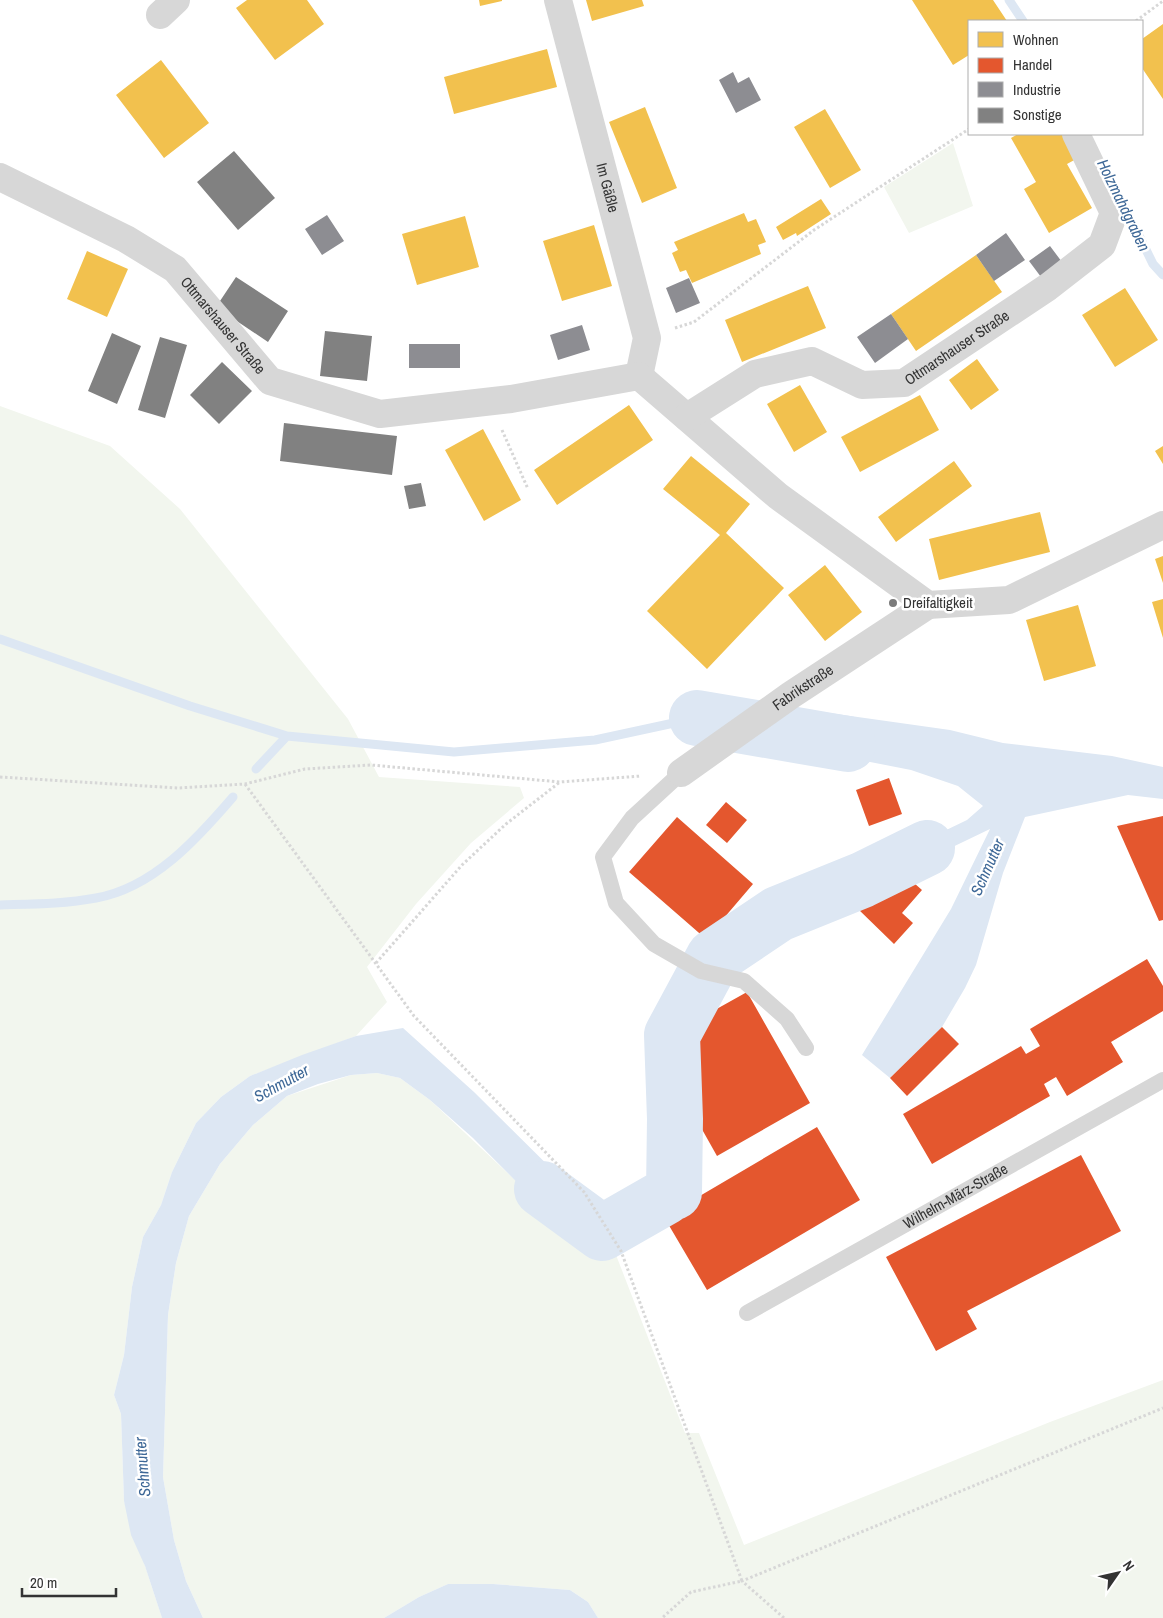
<svg xmlns="http://www.w3.org/2000/svg" width="1163" height="1618" viewBox="0 0 1163 1618" font-family="'Archivo Narrow',sans-serif">
  <rect width="100%" height="100%" fill="#fff"/>
  <path fill="#f2f6ee" d="M953,143L973,206L909,233L884,187Z
    M0,406L110,446L180,509L348,719L379,777L520,787L524,798L471,843L416,904L367,967L387,1002L356,1036L250,1076L221,1097L196,1123L172,1172L161,1205L143,1237L132,1287L124,1355L114,1395L121,1414L124,1501L162,1618H0Z
    M377,1073L400,1078L430,1100L533,1197L571,1238L595,1248L611,1242L685,1433H699L744,1545L1050,1422L1163,1380V1618H598L588,1602L570,1590L493,1584H448L419,1597L384,1618H203L186,1581L174,1540L163,1477L168,1315L176,1263L189,1216L220,1164L253,1125L287,1096L351,1075Z"/>
  <path fill="#dde7f3" d="M801,709L950,730L1003,743L1112,756L1163,767V799L1128,795L1025,817L1003,873L976,965L965,988L942,1027L890,1078L862,1055L951,909L990,829L861,891L853,875L967,820L983,806L958,786L911,770L758,740Z
    M403,1028L474,1092L585,1202L611,1242L595,1248L572,1238L473,1138L430,1100L400,1078L377,1073L351,1075L318,1084L287,1096L253,1125L220,1164L189,1216L176,1263L168,1315L163,1477L174,1540L186,1581L203,1618H162L145,1566L131,1535L124,1501L121,1414L114,1395L124,1355L132,1287L143,1237L161,1205L172,1172L196,1123L221,1097L250,1076L302,1055L356,1036Z
    M448,1584H493L570,1590L588,1602L598,1618H384L419,1597Z"/>
  <path fill="#f2c14e" d="M247,0H307L324,24L275,60L236,8Z
    M479,0H502V1L480,6Z
    M586,0H642L644,6L592,21Z
    M912,0H993L1007,21H969V55L953,65Z
    M1163,24V99L1142,68V39Z
    M547,49L557,87L454,114L444,77Z
    M161,60L209,123L164,158L116,95Z
    M645,107L677,188L642,203L609,122Z
    M825,109L861,170L830,188L794,127Z
    M1018,134H1064L1078,158L1067,164L1092,208L1049,233L1024,189L1036,182L1011,138Z
    M821,199L831,214L797,236L796,233L783,240L776,227Z
    M744,213L748,222L756,219L766,242L758,245L761,254L692,283L686,270L680,272L672,253L678,250L674,242Z
    M465,216L479,267L417,285L402,234Z
    M594,225L612,286L562,301L543,241Z
    M87,251L128,269L107,317L67,299Z
    M976,255L1002,292L916,351L891,314Z
    M808,286L826,328L742,362L725,320Z
    M1125,288L1158,340L1115,367L1082,315Z
    M977,359L999,390L971,410L949,380Z
    M800,385L827,432L794,452L767,404Z
    M920,395L939,430L860,472L841,437Z
    M629,405L653,440L557,505L534,470Z
    M483,429L521,500L484,521L445,450Z
    M1163,446V464L1155,451Z
    M691,456L750,504L726,533L784,588L707,669L647,611L720,535L663,489Z
    M954,461L972,486L896,542L878,517Z
    M1040,512L1050,552L939,580L929,539Z
    M1163,556V583L1155,559Z
    M825,565L862,612L825,641L788,595Z
    M1163,599V638L1152,602Z
    M1078,605L1096,666L1044,681L1026,620Z"/>
  <path fill="#e4572e" d="M889,778L902,814L869,826L856,790Z
    M726,802L747,820L727,843L706,825Z
    M1163,816V920L1159,921L1117,826Z
    M677,817L753,884L706,939L629,872Z
    M906,876L922,890L902,913L913,923L894,944L857,908L876,888L886,898Z
    M1147,959L1163,986V1011L1111,1042L1123,1062L1067,1096L1056,1077L1044,1084L1050,1096L932,1164L903,1114L1021,1046L1026,1054L1040,1046L1030,1029Z
    M747,992L810,1103L717,1156L654,1044Z
    M942,1027L959,1044L907,1096L890,1078Z
    M817,1127L860,1200L707,1290L664,1217Z
    M1081,1155L1121,1231L967,1311L977,1329L936,1351L886,1257Z"/>
  <path fill="#8d8d92" d="M733,72L738,83L749,77L761,100L736,113L719,80Z
    M327,215L344,241L322,255L305,229Z
    M1006,233L1025,260L994,281L976,255Z
    M1050,246L1065,266L1044,281L1029,261Z
    M689,278L700,303L676,313L666,288Z
    M891,314L908,339L875,363L857,337Z
    M582,325L590,350L558,360L550,335Z
    M409,344H460V368H409Z"/>
  <g fill="none" stroke-linecap="round" stroke-linejoin="round">
    <path stroke="#dde7f3" stroke-width="9" d="M1009,0L1023,21
      M1123,203L1153,264L1163,275
      M0,639L190,706L287,736L454,752L595,740L697,718
      M256,769L287,736
      M0,905C32,904 64,904 96,898C153,888 197,839 233,797"/>
    <path stroke="#dde7f3" stroke-width="56" d="M697,718L848,744
      M542,1189L602,1233L665,1197
      M674,1192L675,1119L672,1035L714,957L778,914L862,880L927,848"/>
  </g>
  <path fill="#818181" d="M234,151L275,198L238,230L197,182Z
    M236,277L288,311L268,342L216,307Z
    M325,331L372,336L367,381L320,376Z
    M112,333L141,346L117,404L88,391Z
    M160,337L187,345L165,418L138,410Z
    M222,362L252,391L219,424L190,395Z
    M284,423L397,436L392,475L280,461Z
    M421,483L426,506L409,509L404,486Z"/>
  <g fill="none" stroke-linecap="round" stroke-linejoin="round">
    <path stroke="#d7d7d7" stroke-width="3" stroke-dasharray="2.5 2.5" stroke-linecap="butt" d="M1136,21L1163,1
      M675,328L694,322L814,230L969,129
      M502,430L528,489
      M0,777L178,788L245,784L305,769L371,765L560,782L641,776
      M245,784L414,1016L584,1192L621,1251L742,1581L691,1592L662,1618
      M376,963L462,865L506,824L560,782
      M784,1618L742,1581L1163,1408"/>
    <g stroke="#d7d7d7" stroke-width="16">
      <path d="M681,773L632,818L603,857L616,903L654,944L701,971L744,981L787,1019L806,1048"/>
      <path id="s1" d="M747,1313L1163,1080"/>
    </g>
    <g stroke="#d7d7d7" stroke-width="28">
      <path id="s2" d="M558,0L647,338L639,376"/>
      <path d="M160,15L176,0"/>
      <path id="s3" d="M0,177L126,239L175,269L270,381L380,414L511,399L639,376L778,496L928,605L1009,600L1163,525"/>
      <path id="s4" d="M687,417L755,374L812,361L862,385L904,383L1048,287L1102,245L1114,213L1076,134"/>
      <path id="s5" d="M681,773L791,695L928,605"/>
    </g>
  </g>
  <circle fill="#7a7a7a" stroke="#fff" stroke-width="2" cx="893" cy="603" r="5"/>
  <g text-anchor="middle" stroke-width="5" stroke-linejoin="round" paint-order="stroke">
    <g font-size="15" fill="#333" stroke="#fff">
      <text dy="5" stroke="none"><textPath href="#s2" startOffset="194">Im Gäßle</textPath></text>
      <text dy="5" stroke="none"><textPath href="#s3" startOffset="272">Ottmarshauser Straße</textPath></text>
      <text dy="5" stroke="none"><textPath href="#s4" startOffset="300">Ottmarshauser Straße</textPath></text>
      <text dy="5" stroke="none"><textPath href="#s5" startOffset="149">Fabrikstraße</textPath></text>
      <text dy="5" stroke="none"><textPath href="#s1" startOffset="239">Wilhelm-März-Straße</textPath></text>
    </g>
    <g font-size="15" fill="#333" stroke="#fff" text-anchor="start">
      <text x="903" y="608">Dreifaltigkeit</text>
    </g>
    <g font-size="16" font-style="italic" fill="#3e6897" stroke="#fff">
      <text transform="translate(1124 205) rotate(64)" y="6">Holzmahdgraben</text>
      <text transform="translate(987 867) rotate(-66)" y="6">Schmutter</text>
      <text transform="translate(281 1083) rotate(-29)" y="6">Schmutter</text>
      <text transform="translate(142 1467) rotate(-95)" y="6">Schmutter</text>
    </g>
  </g>
  <rect x="968" y="20" width="175" height="115" fill="#ffffff" stroke="#adadad"/>
  <rect x="978" y="32" width="25" height="15" fill="#f2c14e" stroke="#adadad"/>
  <text x="1013" y="45" font-size="15" fill="#333333">Wohnen</text>
  <rect x="978" y="58" width="25" height="15" fill="#e4572e" stroke="#adadad"/>
  <text x="1013" y="70" font-size="15" fill="#333333">Handel</text>
  <rect x="978" y="82" width="25" height="15" fill="#8d8d92" stroke="#adadad"/>
  <text x="1013" y="95" font-size="15" fill="#333333">Industrie</text>
  <rect x="978" y="108" width="25" height="15" fill="#818181" stroke="#adadad"/>
  <text x="1013" y="120" font-size="15" fill="#333333">Sonstige</text>
  <g transform="translate(1118 1573) rotate(56)" stroke="#ffffff" stroke-width="4" paint-order="stroke">
  <path d="M0-4L9 19L0 12L-9 19Z" fill="#333333"/>
  <text y="-8" font-size="14" font-weight="bold" text-anchor="middle" fill="#333333">N</text>
  </g>
  <path d="M22 1588v8h94v-8" fill="none" stroke="#333333" stroke-width="2.5"/>
  <text x="30" y="1588" font-size="15" fill="#333333" stroke="#ffffff" stroke-width="4" paint-order="stroke">20 m</text>
</svg>
